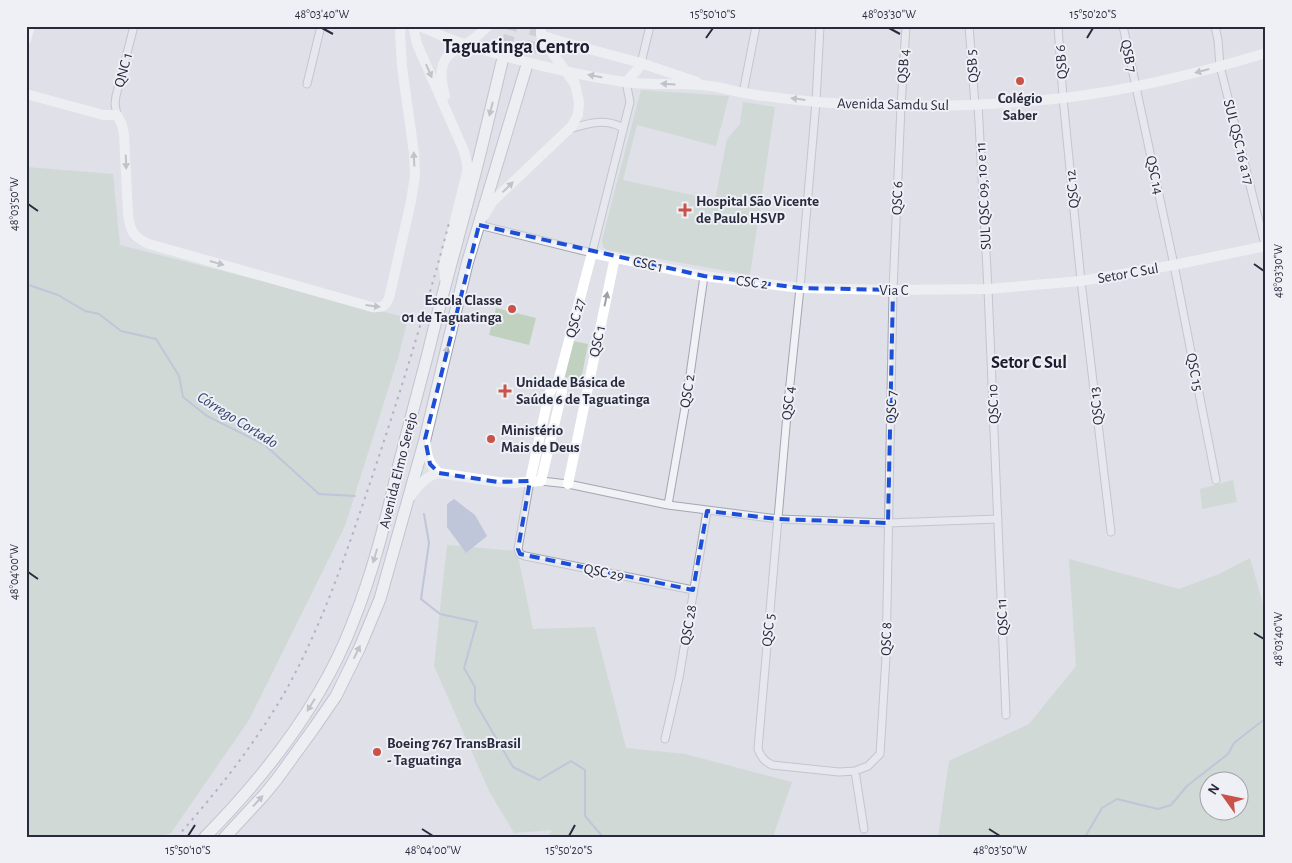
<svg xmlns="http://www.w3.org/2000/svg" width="1292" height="863" viewBox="0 0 1292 863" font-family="'Alegreya Sans',sans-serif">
  <rect width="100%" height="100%" fill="#dfe0e8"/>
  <path fill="#c1d1c0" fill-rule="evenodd" d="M641,90L729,96L716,146L637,125L623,180L715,200L727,139L740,124L743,102L775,107L750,275L608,250L603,247L602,240Z
    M26,167L113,174L120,245L408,318L398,358L345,526L249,720L171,833L158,837H26Z
    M496,308L536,318L529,345L489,335Z
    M573,341L588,344L581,380L565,377Z
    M1233,480L1237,502L1202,509L1200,489Z
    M447,545L517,551L533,629L595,627L626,748L685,754L792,782L773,837H548L552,830L514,833L490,793L434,666Z
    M1250,558L1266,615V837H938L949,761L1029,724L1076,666L1069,559L1179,589L1219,574ZM1210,780H1240V810H1210Z"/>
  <path fill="#9ba6c7" d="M454,499L475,515L487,536L466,553L447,527V504Z"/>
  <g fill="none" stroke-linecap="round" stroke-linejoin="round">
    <path stroke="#9ba6c7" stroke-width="2" d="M26,284L58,295L85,311L99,314L121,331L156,339L179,376L183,397L207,416L265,445L319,494L355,496
      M424,514L429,543L421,599L440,614L477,622L464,668L475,687V702L513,767L539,780L571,761L585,770V816L603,837
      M1085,837L1102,808L1117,799L1158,809L1171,805L1187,786L1228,754L1234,743L1266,718"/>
    <path stroke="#babcc6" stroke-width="11" stroke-dasharray="11 5.5" stroke-linecap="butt" d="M502,62L512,26
      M526,68L537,26"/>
    <g stroke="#a4a6b2" stroke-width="9">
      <path id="street" d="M820,26L816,102L800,288L788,403L758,749C761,757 764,761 772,765L839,772L855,771L868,766L880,754L886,657L893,290L901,106L906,26
        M969,26L975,105
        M1058,26L1063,98L1081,281L1111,532
        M1123,26L1174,265L1216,480
        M1215,26L1218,40L1220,66L1266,249
        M641,63L650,26
        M307,84L321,26
        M743,93L756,26
        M978,104L988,289L1006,715
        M117,115L115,104L116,96L134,26
        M569,129C587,124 603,118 621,127L623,131
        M479,225L592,253L630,102L626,82
        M530,481L518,549L520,554L525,556L693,590
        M541,481L568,484L668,505L778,519L888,523L998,519
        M668,505L687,396L704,276
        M665,739L679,678L707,511
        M855,771L864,829"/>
    </g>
    <g stroke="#9fa2b3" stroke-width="13">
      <path id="primary" d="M205,837C266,775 322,704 353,622C373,572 386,520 398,468C408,428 419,388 429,349C442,294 458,240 472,185C483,144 492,103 502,62
        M225,837L264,795L277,779L314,728L336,696L360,647L380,599L425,439L467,264L526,68"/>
    </g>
    <use href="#street" stroke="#f1f2f6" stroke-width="7"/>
    <path stroke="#fff" stroke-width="10" d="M413,26L417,44L464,151L467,163V172L444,265L445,279
      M419,26C435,33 451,40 468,45C518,61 571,74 624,82C652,86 682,82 710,86C721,87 733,91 744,93C768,97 793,100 817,102C899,108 982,107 1063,98C1132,90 1200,73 1266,53
      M541,35L559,41L641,63L697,82
      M26,40L30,26
      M626,82L637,70L641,63
      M26,94L96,113L103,115H117L122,125L124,134L128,214C130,231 133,237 149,244L372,307C383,308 387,306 390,294L411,201L415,176L414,153L402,67L400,32L401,26
      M445,96C443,88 440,77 442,69C445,53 455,51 466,44C474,39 481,33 488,26
      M484,216L493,201L571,127L578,115L579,102L575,84L543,40L541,35V26
      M425,439C427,454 427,463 439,473
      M530,481L549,394L554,385L558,382L592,253L704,276L800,288L893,290L988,289L1081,281L1174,265L1266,246
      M568,484L615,257
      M410,497C419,485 424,477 439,473L498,482L513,483L541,481L562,392V387L558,382"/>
    <use href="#primary" stroke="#fff" stroke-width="11"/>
    <path stroke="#797c91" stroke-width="2" stroke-dasharray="2.5 5" stroke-linecap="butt" d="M177,837C217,792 254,745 285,692C322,626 346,554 370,483C399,397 426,310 449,223"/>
  </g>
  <defs><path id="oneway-solid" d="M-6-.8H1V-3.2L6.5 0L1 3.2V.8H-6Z" transform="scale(1.25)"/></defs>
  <g fill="#9ea0a8">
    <use href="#oneway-solid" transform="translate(429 71) rotate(66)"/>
    <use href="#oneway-solid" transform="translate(1202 71) rotate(165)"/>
    <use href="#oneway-solid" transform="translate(595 76) rotate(-169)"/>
    <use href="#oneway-solid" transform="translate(668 84) rotate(-177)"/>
    <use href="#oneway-solid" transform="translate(798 99) rotate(-173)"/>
    <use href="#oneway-solid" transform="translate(491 109) rotate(104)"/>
    <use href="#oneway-solid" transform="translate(414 159) rotate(-93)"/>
    <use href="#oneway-solid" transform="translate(126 162) rotate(88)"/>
    <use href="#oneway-solid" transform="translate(508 187) rotate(-44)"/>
    <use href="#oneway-solid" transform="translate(217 263) rotate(16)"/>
    <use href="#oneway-solid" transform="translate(606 299) rotate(-78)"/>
    <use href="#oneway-solid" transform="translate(373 306) rotate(7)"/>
    <use href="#oneway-solid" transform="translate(446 353) rotate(-76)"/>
    <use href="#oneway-solid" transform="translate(375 556) rotate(106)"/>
    <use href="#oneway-solid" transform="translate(357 652) rotate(-64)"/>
    <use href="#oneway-solid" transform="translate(311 705) rotate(122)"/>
    <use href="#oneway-solid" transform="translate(258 801) rotate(-47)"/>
  </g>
  <path d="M0 0H1292V863H0ZM479,225L704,276L800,288L893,290L888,523L778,519L707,511L693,590L520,554L518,549L530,481L498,482L439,473L430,464L425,439Z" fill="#dfe0e8" fill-opacity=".55" fill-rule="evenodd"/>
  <path fill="none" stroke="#1d4ed8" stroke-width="4" stroke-dasharray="10 6" stroke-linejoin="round" d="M479,225L704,276L800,288L893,290L888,523L778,519L707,511L693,590L520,554L518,549L530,481L498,482L439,473L430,464L425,439Z"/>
  <path fill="none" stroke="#282b3e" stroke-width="2" d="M322,28L333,34M889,28L900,34M706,38L713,28M1087,38L1093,28M28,204L38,211M1254,264L1264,271M28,572L38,579M1254,633L1264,639M422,829L433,836M989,829L1000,836M188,836L195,825M569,836L575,825"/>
  <g fill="#c95348" stroke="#eef0f5" stroke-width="2">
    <circle cx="1020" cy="81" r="5"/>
    <path d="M682.5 202.5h5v5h5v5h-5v5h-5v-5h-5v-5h5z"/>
    <circle cx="512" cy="309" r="5"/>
    <path d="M502.5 383.5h5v5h5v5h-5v5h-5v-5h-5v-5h5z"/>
    <circle cx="491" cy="439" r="5"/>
    <circle cx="377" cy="752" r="5"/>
  </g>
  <g text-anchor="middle" stroke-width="4" stroke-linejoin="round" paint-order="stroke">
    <g font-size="15" fill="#282b3e" stroke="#eef0f5">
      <text transform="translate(1129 56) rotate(78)" y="5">QSB 7</text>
      <text transform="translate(1061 62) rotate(-94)" y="5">QSB 6</text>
      <text transform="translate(903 66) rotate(-86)" y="5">QSB 4</text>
      <text transform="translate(972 66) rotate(-95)" y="5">QSB 5</text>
      <text transform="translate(123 70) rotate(-75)" y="5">QNC 1</text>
      <text transform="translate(893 104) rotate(1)" y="5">Avenida Samdu Sul</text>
      <text transform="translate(1239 142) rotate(76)" y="5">SUL QSC 16 a 17</text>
      <text transform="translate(1155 175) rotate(78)" y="5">QSC 14</text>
      <text transform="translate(1072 189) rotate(-96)" y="5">QSC 12</text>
      <text transform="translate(983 196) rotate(-93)" y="5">SUL QSC 09, 10 e 11</text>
      <text transform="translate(897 198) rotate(-88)" y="5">QSC 6</text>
      <text transform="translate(648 264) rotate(12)" y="5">CSC 1</text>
      <text transform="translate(1128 273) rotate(-10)" y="5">Setor C Sul</text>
      <text transform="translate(752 282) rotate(7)" y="5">CSC 2</text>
      <text x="894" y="295">Via C</text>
      <text transform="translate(575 318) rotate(-75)" y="5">QSC 27</text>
      <text transform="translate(597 341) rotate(-78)" y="5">QSC 1</text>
      <text transform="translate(1195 372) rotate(79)" y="5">QSC 15</text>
      <text transform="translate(687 391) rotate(-81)" y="5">QSC 2</text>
      <text transform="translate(788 403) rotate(-84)" y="5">QSC 4</text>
      <text transform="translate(993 404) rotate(-92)" y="5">QSC 10</text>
      <text transform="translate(1096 406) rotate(-97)" y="5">QSC 13</text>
      <text transform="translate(891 407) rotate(-89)" y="5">QSC 7</text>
      <text transform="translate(398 470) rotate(-76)" y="5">Avenida Elmo Serejo</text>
      <text transform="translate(604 572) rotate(11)" y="5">QSC 29</text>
      <text transform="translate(1002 617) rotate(-93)" y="5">QSC 11</text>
      <text transform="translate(688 625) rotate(-80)" y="5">QSC 28</text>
      <text transform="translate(768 630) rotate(-85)" y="5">QSC 5</text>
      <text transform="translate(886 639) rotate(-89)" y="5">QSC 8</text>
    </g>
    <g font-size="15" font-weight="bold" fill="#282b3e" stroke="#eef0f5" text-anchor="start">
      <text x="1020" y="103" text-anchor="middle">Colégio<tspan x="1020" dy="17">Saber</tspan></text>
      <text x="696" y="206">Hospital São Vicente<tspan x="696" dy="17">de Paulo HSVP</tspan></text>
      <text x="502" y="305" text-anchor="end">Escola Classe<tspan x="502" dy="17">01 de Taguatinga</tspan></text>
      <text x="516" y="387">Unidade Básica de<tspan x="516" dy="17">Saúde 6 de Taguatinga</tspan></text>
      <text x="501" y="435">Ministério<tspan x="501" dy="17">Mais de Deus</tspan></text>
      <text x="387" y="748">Boeing 767 TransBrasil<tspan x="387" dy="17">- Taguatinga</tspan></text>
    </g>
    <g font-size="16" font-style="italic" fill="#344171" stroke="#eef0f5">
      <text transform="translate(238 419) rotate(32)" y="6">Córrego Cortado</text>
    </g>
    <g font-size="18" font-weight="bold" fill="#1b1d2f" stroke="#eef0f5">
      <text x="1029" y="368">Setor C Sul</text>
    </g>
    <g font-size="20" font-weight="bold" fill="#1b1d2f" stroke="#eef0f5">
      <text x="516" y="53">Taguatinga Centro</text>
    </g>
  </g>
  <rect width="1292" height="863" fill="none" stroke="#eef0f5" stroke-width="55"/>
  <g transform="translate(1224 796) rotate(303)"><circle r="24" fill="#eef0f5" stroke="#9fa1ac"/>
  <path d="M0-4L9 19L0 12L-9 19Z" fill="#c95348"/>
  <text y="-8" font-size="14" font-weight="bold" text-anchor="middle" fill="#282b3e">N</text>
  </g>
  <rect x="28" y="28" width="1236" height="808" fill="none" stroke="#282b3e" stroke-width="2"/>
  <g font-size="12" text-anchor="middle" fill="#282b3e">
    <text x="322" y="18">48°03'40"W</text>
    <text x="713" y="18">15°50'10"S</text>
    <text x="889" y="18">48°03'30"W</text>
    <text x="1093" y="18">15°50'20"S</text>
    <text transform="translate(14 204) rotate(-90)" y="4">48°03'50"W</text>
    <text transform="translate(1278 271) rotate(-90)" y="4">48°03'30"W</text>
    <text transform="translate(14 572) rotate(-90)" y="4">48°04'00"W</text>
    <text transform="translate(1278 639) rotate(-90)" y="4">48°03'40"W</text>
    <text x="188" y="854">15°50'10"S</text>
    <text x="433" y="854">48°04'00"W</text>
    <text x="569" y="854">15°50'20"S</text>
    <text x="1000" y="854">48°03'50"W</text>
  </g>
</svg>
